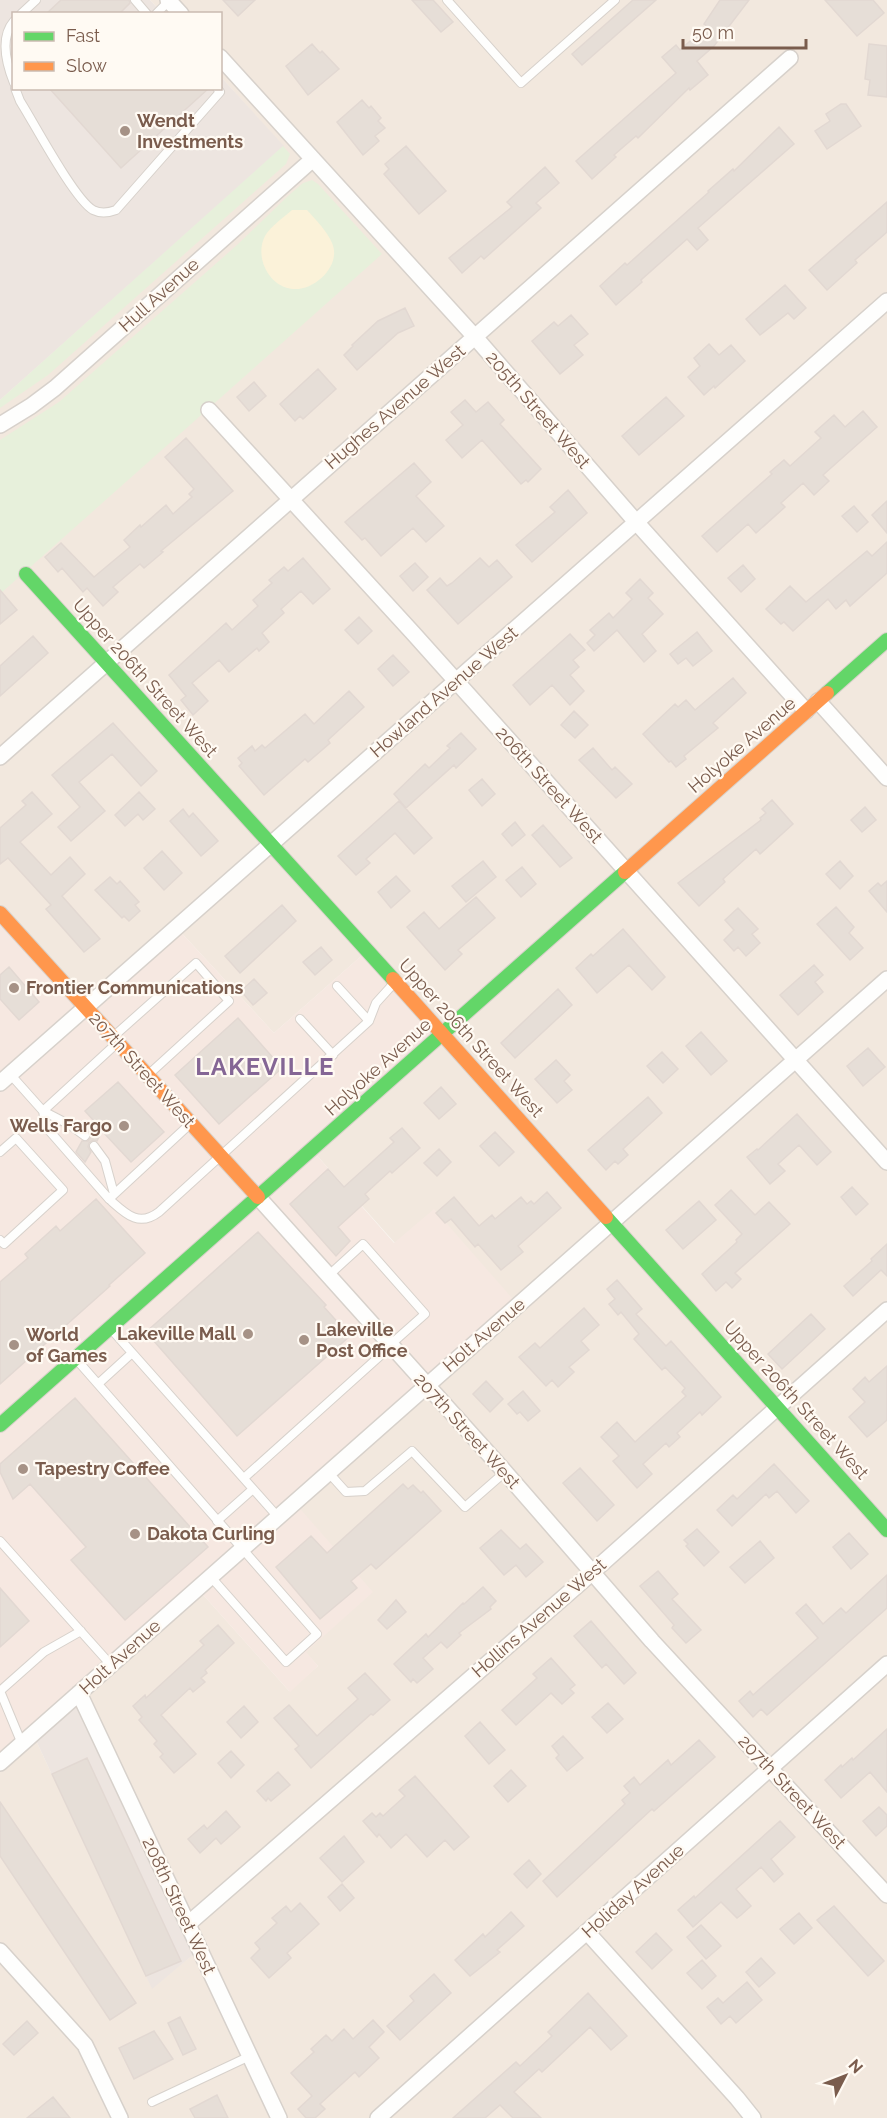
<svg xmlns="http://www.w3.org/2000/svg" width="887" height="2118" viewBox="0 0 887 2118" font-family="Raleway,sans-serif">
  <rect width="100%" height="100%" fill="#f9f5f0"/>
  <path fill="#f2e8de" d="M150,0H887V2118H0V1763L33,1734L152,1988L200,1949L79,1693L197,1588L289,1691L318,1666L306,1653L294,1502L434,1210L395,1243L312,1150L368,950L274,1033L177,928L85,1007L0,913V400L283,146L221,77L220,14L162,13Z"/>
  <path fill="#f6e8e1" d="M0,925L85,1007L176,927L274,1033L368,950L443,1034L312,1150L394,1243L434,1209L518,1305L295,1503L373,1592L306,1652L318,1666L290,1692L197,1588L0,1763Z"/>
  <path fill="#ede5e0" d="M0,0H150L162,13L14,14V88H220L221,77L284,146L0,400Z
    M79,1693L200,1949L152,1989L33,1734Z"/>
  <path fill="#e7f0db" d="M283,146L290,154L286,164L48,375L0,408V400Z
    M312,180L318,184L382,254L0,594V440L59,402L237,245L288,196L303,183Z"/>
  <path fill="#fbf2d9" d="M292,210H307C316,220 327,231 332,243C342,265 315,291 293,289C269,287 254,257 265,236C271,226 283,218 292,210Z"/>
  <path fill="#e6ded7" stroke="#e2d8d2" stroke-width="1.5" d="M61,0H129L130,3L119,14H46Z
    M223,0H255L238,16Z
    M412,0H433L453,22L441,32Z
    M633,0H656L582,65L572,54Z
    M720,0H749L714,46L697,61L708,75L690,90L689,88L638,138L636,136L614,155L616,157L592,179L576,161L676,73L662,57L676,45L680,50L707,26L704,24Z
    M825,0H873L884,13L857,36Z
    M312,44L320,53L322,51L339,69L308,95L286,66Z
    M869,44L887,46V97L868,95L870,80L865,79Z
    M49,88H209L121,168Z
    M362,100L369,108L371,106L381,118L378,121L385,128L375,136L379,141L363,155L337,122Z
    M841,104H846L861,126L827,149L815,131L830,121L826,114Z
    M779,127L794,144L698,228L708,240L697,250L687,239L641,280L642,282L616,305L600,286L625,263L627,265L709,192L708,191L733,169L734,171Z
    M406,146L446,191L419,214L384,174L389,169L385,164Z
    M545,167L559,183L536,203L541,208L484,259L481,256L462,273L449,258L512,207L507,202Z
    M887,202V232L855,260L857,263L827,290L809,270Z
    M785,285L806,308L794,319L788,313L760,335L746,319Z
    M405,308L414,326L398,333L357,370L344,355L353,346L352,345L378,321Z
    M571,315L588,334L574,345L583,355L560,374L532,341L554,322L558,326Z
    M709,344L719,355L731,345L745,361L715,388L714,386L704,395L688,377L700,366L694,358Z
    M318,369L336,389L303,419L300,416L295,421L280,404Z
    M254,382L266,396L249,411L237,397Z
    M666,397L684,416L639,455L622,436Z
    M465,400L476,412L488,402L504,420L500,424L541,469L528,482L526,480L521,484L482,440L462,458L446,440L463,425L451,412Z
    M863,411L877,427L823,475L829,481L814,495L803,483L781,503L785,507L756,533L748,524L717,552L702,536L772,474L770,472L784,460L790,466L821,438L815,432L834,415L845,427Z
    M186,438L233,491L161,551L163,552L144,568L140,564L113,587L118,592L103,606L87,588L83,592L62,568L58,572L45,557L61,543L94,577L130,547L124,540L140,525L141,527L166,505L173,514L192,497L189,494L194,489L165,457Z
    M414,463L431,482L416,496L444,526L426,542L413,528L381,556L365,538L362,540L345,522Z
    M568,490L587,513L532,562L516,545L555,512L550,507Z
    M887,501V533L872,515Z
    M854,506L868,522L857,532L842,516Z
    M887,542V573L850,606L846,600L836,609L828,599L793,631L784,622L781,624L766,609L790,586L806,602L867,551L872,556Z
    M303,558L330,589L313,604L301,591L281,609L284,613L262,633L269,642L259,651L257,648L229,672L219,660L192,683L208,701L193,715L181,700L186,696L169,675L226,623L232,630L258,606L253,600L272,583L269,580L284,567L288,571Z
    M480,558L489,567L497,560L512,577L458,624L427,590L440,578L447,586L452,583Z
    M415,563L428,577L413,591L400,576Z
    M743,565L755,579L741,592L728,578Z
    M640,579L653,593L648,598L663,614L642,634L656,651L644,662L617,630L594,651L587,643L595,635L590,630L609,613L613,618L632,599L626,593Z
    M0,590L17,610L0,624Z
    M359,617L372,631L358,644L345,630Z
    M697,632L712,651L693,666L686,658L678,664L670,654Z
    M570,634L585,650L573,660L579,667L570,675L584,691L570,705L552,685L530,705L513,685Z
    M33,636L48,653L0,696V666Z
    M393,655L409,672L393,686L378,669Z
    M733,678L746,693L713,723L718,728L684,756L686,759L676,767L671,761L669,762L643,734L675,704L678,707L686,700L695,710Z
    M349,691L364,707L328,740L330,743L308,762L305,759L264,795L239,766L242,763L238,758L252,746L255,751L262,745L265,748L305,714L314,724Z
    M574,711L588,725L575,738L561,725Z
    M113,723L157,771L141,786L112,754L79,782L105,811L71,841L58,827L80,807L52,775Z
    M461,733L476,749L456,768L454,765L406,808L394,794L425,764L429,768L450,748L447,746Z
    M593,748L612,770L615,767L632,784L616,798L579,760Z
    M482,779L495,794L482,806L469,790Z
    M32,792L52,814L20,842L51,875L70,857L85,874L62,896L100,939L84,952L46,909L51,905L8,858L0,864V828L26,805L22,801Z
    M139,792L155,809L143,820L138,814L125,826L115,815Z
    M772,800L793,824L760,854L756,849L723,879L725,882L699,906L678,883L761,820L760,818L766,813L762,809Z
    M399,801L432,838L414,854L395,833L366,859L370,863L356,875L338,856Z
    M865,807L876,820L862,832L851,820Z
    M183,809L189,817L193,813L218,841L201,856L170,821Z
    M515,822L525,835L512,846L502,834Z
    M543,825L572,858L560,867L532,835Z
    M162,851L182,873L164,890L144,868Z
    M483,861L496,877L466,902L452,886Z
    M840,861L853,876L840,889L826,874Z
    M522,867L536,884L521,897L506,880Z
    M396,876L410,891L391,908L378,892Z
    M110,877L117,884L120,881L139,902L135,905L140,911L129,921L124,916L122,918L95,890Z
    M887,881V912L869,891L878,883L881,886Z
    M476,897L495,918L458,950L462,954L445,970L407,927L424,912L439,929Z
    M282,905L296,921L240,973L225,956Z
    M836,907L854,927L849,933L863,948L850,960L817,924Z
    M738,908L758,929L752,934L760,943L746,956L738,947L734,951L724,940L734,930L725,920Z
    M623,929L665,977L652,990L629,965L597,993L576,968L591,954L593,956Z
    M321,947L332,960L315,975L303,962Z
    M814,965L823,975L815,982L823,992L798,1015L780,995Z
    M9,967L39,1002L19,1020L0,999V975Z
    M254,979L267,993L253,1005L241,991Z
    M558,989L572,1005L515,1058L501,1043Z
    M238,1018L282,1068L219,1124L175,1075Z
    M701,1032L727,1061L711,1075L686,1046Z
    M868,1048L885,1067L863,1086L847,1066Z
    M662,1052L678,1069L663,1083L647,1066Z
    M556,1060L570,1075L564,1081L572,1090L557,1103L535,1079Z
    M118,1082L164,1132L131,1162L102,1131L97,1141L93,1140L89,1143L88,1147L91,1152L85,1162L76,1152L82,1141H88L91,1137L88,1131L94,1121L85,1111Z
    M441,1087L456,1104L439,1119L424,1103Z
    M648,1097L662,1113L623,1149L628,1155L618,1164L615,1161L606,1170L588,1150Z
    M797,1114L831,1152L817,1165L799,1145L778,1164L785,1171L770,1184L747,1157L757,1149L758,1150Z
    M402,1128L420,1148L392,1173L390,1171L365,1194L369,1199L338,1227L350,1241L336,1256L290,1204L328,1169L344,1187L394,1142L390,1138Z
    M495,1132L514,1152L499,1166L480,1146Z
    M439,1149L451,1162L437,1176L424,1163Z
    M852,1187L868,1204L856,1215L841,1197Z
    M731,1190L755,1215L769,1202L790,1224L735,1273L741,1279L732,1288L726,1282L716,1291L702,1274L737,1242L736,1240L742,1234L715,1205Z
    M547,1192L561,1208L518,1246L523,1252L501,1270L478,1244L475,1247L451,1219L445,1223L436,1213L454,1197L479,1226L492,1215L495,1219L521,1197L527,1204L531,1201L534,1204Z
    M96,1199L145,1253L109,1285L110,1286L0,1384V1282L28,1258L25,1254L56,1226L60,1231Z
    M699,1201L716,1220L683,1249L666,1230Z
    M258,1232L326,1305L324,1307L350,1336L237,1436L146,1332Z
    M887,1244V1276L881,1270L853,1296L844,1286L872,1261L871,1259Z
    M617,1280L642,1309L636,1314L666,1346L671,1341L721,1397L702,1415L700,1412L677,1433L680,1437L669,1447L666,1443L643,1464L652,1474L637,1488L613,1461L619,1456L601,1437L617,1422L635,1442L686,1396L682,1392L685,1388L665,1367L662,1370L634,1339L639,1334L621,1312L618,1315L609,1304L615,1299L607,1289Z
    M584,1308L599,1325L581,1341L589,1350L569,1367L574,1372L558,1387L552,1380L546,1386L519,1357L535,1343L540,1348Z
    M811,1314L825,1329L782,1369L768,1354Z
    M887,1366V1420L867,1437L849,1417L865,1402L853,1389L865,1377L869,1382Z
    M486,1381L503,1399L490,1412L473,1394Z
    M523,1391L540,1411L528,1421L520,1412L517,1414L508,1404Z
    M75,1398L208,1547L125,1620L71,1560L86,1547L30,1484L13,1499L0,1472V1464Z
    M774,1464L809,1501L796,1513L777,1491L769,1498L766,1494L732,1526L717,1510L733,1495L737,1499Z
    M580,1468L614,1505L597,1521L563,1483Z
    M403,1484L408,1489L413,1485L421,1493L423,1491L441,1511L376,1569L371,1564L351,1581L357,1588L320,1619L276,1567L311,1536L327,1553Z
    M697,1529L719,1552L704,1566L686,1546L688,1544L684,1540Z
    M501,1530L520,1549L526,1544L543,1562L526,1577L516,1565L504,1575L480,1548Z
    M849,1533L868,1554L851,1569L833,1547Z
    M760,1541L774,1558L745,1583L730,1567Z
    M658,1571L678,1594L672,1599L701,1630L686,1643L672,1628L674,1625L640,1586Z
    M887,1575V1608L767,1715L761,1709L753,1717L739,1701L750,1691L753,1695L818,1638L796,1613L806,1604L823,1624L841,1608L846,1613Z
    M483,1587L496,1601L490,1607L491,1609L459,1633L461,1635L447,1648L441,1642L423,1658L433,1669L417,1683L413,1679L411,1682L394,1664L426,1634L428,1637L463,1603L464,1604Z
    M0,1588L29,1621L0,1647Z
    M396,1600L406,1612L387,1629L378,1620Z
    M591,1621L636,1673L624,1684L606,1664L602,1668L574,1636Z
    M218,1625L234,1643L205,1670L207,1673L201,1678L205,1682L193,1692L190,1688L161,1715L196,1754L174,1773L160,1757L163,1754L154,1744L157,1741L139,1720L142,1717L133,1706L145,1695L146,1698L204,1645L200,1641Z
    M551,1658L575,1685L570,1689L574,1693L562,1704L551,1693L516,1725L502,1710L537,1678L533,1674Z
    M365,1673L390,1700L373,1715L371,1714L311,1768L295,1749L299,1746L274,1718L289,1705L317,1736L358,1699L348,1688Z
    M608,1703L623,1719L607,1733L592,1717Z
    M244,1706L258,1722L241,1738L227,1722Z
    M480,1722L505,1750L489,1764L465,1736Z
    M887,1729V1792L870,1772L841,1798L825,1780L841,1765L842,1767L852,1758L853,1760Z
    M563,1736L583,1758L567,1771L556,1758L559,1755L552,1746Z
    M699,1740L715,1757L654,1811L652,1809L557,1897L543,1881L625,1804L622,1800L630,1793L624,1786L634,1777L640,1785L668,1760L671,1765Z
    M231,1751L244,1765L231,1778L218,1763Z
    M87,1758L181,1961L146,1976L52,1774Z
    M511,1770L526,1786L508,1802L494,1786Z
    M278,1772L290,1785L271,1801L268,1798L266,1801L257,1791Z
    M415,1776L469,1837L454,1850L445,1840L427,1857L406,1834L391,1848L379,1834L377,1837L363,1821L372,1813L376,1817L380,1813L383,1816L405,1796L399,1790Z
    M0,1802L136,2003L110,2020L0,1856Z
    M879,1807L887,1815V1826L876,1836L863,1821Z
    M226,1811L240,1827L221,1844L216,1838L200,1853L188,1839L204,1825L207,1829Z
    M780,1821L795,1837L771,1859L783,1874L774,1882L761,1867L736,1889L751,1906L741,1915L737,1918L721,1902L693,1927L678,1910L694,1896L695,1898Z
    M344,1836L364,1862L342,1882L320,1858Z
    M529,1860L541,1874L527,1888L514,1874Z
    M342,1884L354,1898L340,1911L328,1897Z
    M300,1903L319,1924L287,1953L291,1958L269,1978L251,1958L260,1949L255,1943L277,1923L272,1918L286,1906L291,1912Z
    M834,1906L884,1961L868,1976L817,1920Z
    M511,1912L524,1926L497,1950L500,1952L470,1976L455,1960L483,1934L485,1937Z
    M799,1913L812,1928L794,1944L780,1929Z
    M701,1925L721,1946L706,1959L687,1937Z
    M656,1933L672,1950L652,1969L636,1952Z
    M761,1958L775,1973L759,1987L746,1972Z
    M702,1960L716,1976L702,1989L687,1973Z
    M434,1974L451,1993L400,2040L387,2026L414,2001L410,1996Z
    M747,1982L762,2000L736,2023L730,2016L721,2024L707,2007L718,1998L723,2003Z
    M588,1993L627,2036L611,2050L590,2027L542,2072L539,2069L514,2092L541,2118H513L500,2105L485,2118H453L516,2062L520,2066L552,2036L548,2032Z
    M180,2017L196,2049L183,2055L168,2023Z
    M373,2020L384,2032L369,2047L379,2058L359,2077L355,2072L320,2104L325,2109L315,2118H306L298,2109L312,2096L291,2073L314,2052L311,2049L326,2035L332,2041L344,2029L353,2039Z
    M27,2021L38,2033L14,2055L3,2044Z
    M154,2031L173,2059L134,2079L119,2048Z
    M217,2095L228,2118H195L190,2109Z
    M53,2097L70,2118H27Z"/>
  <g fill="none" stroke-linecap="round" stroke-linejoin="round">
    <g stroke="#d7d1cb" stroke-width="10">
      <path id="lane" d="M135,0L147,14
        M447,0L521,83L615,0
        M21,14L36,0
        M156,14L169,1
        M14,21C0,37 6,63 14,83
        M15,88L20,101C34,123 74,199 93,210C101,214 108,213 116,210L220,92L217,88
        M337,986L369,1021
        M300,1019L333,1055
        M114,1036L196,963L229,1001L148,1075
        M10,1074L43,1111L116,1044
        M43,1111L46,1127L109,1199
        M43,1111L70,1125L85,1136
        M190,1124L109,1199C125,1213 138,1228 159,1212L369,1021L376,1003L395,982
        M94,1146L105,1161L114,1194
        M0,1152L16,1138L63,1190L4,1244L0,1240
        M328,1276L363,1244L425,1314L390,1345
        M111,1329L278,1517
        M76,1359L317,1634L286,1662L210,1576
        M98,1384L132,1353
        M328,1472L346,1492L365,1491L412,1451L465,1507L505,1472
        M244,1478L391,1346
        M217,1521L253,1489
        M0,1541L111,1665
        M22,1744L0,1691L44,1652L81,1631
        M152,2102L250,2056"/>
    </g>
    <g stroke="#d7d1cb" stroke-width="18">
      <path id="street" d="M168,0L181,14
        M220,57L475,337L637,523L806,711
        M209,410L413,633L887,1162
        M0,425L31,406L55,388L313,159
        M818,701L887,778
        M0,757L790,58
        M0,1083L887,301
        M258,1197L505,1472L652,1641L887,1895
        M79,1693L279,2118
        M0,1763L887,979
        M188,1924L579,1584L887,1310
        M587,1932L737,2098L753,2118
        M0,1951L85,2045L120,2118
        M378,2118L887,1664"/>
    </g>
    <g stroke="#d9d2cb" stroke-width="16">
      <path id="fast" d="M26,574L393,979
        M827,693L887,640
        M606,1217L887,1530
        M0,1425L625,872"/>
    </g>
    <g stroke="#d9d2cb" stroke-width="16">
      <path id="slow" d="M625,872L827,693
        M0,913L258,1197
        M393,979L606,1217"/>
    </g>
    <use href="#lane" stroke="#fefefd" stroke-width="8"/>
    <use href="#street" stroke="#fefefd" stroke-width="15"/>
    <use href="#fast" stroke="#63d668" stroke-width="14"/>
    <use href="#slow" stroke="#ff974d" stroke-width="14"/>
  </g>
  <g fill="#a69286" stroke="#fffaf3" stroke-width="2">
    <circle cx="125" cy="131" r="6"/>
    <circle cx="14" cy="988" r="6"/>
    <circle cx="124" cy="1126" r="6"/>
    <circle cx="248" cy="1334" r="6"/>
    <circle cx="304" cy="1340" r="6"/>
    <circle cx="14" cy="1345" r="6"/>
    <circle cx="23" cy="1469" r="6"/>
    <circle cx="135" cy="1534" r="6"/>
  </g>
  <g text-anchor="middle" stroke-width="4.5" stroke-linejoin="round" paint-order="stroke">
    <g font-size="18" font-weight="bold" fill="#7a5c4d" stroke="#fffaf3" text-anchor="start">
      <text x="137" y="127">Wendt<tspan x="137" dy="21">Investments</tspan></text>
      <text x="26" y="994">Frontier Communications</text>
      <text x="112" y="1132" text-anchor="end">Wells Fargo</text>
      <text x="316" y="1336">Lakeville<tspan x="316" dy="21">Post Office</tspan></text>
      <text x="236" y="1340" text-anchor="end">Lakeville Mall</text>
      <text x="26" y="1341">World<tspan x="26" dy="21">of Games</tspan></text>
      <text x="35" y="1475">Tapestry Coffee</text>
      <text x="147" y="1540">Dakota Curling</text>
    </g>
    <g font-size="18" fill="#7a5c4d" stroke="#fffaf3">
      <text transform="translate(159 295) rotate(-42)" y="6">Hull Avenue</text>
      <text transform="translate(395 407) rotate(-41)" y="6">Hughes Avenue West</text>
      <text transform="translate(538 410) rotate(49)" y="6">205th Street West</text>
      <text transform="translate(145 678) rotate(48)" y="6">Upper 206th Street West</text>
      <text transform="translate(444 692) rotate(-41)" y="6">Howland Avenue West</text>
      <text transform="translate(742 745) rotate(-41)" y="6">Holyoke Avenue</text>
      <text transform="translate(549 785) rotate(48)" y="6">206th Street West</text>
      <text transform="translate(471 1038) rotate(48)" y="6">Upper 206th Street West</text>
      <text transform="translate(378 1067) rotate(-42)" y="6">Holyoke Avenue</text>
      <text transform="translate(142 1070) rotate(48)" y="6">207th Street West</text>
      <text transform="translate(484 1335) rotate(-41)" y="6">Holt Avenue</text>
      <text transform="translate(796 1400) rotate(48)" y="6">Upper 206th Street West</text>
      <text transform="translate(467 1431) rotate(48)" y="6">207th Street West</text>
      <text transform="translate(539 1618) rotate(-41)" y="6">Hollins Avenue West</text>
      <text transform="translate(120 1657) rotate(-42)" y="6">Holt Avenue</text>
      <text transform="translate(792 1792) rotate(47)" y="6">207th Street West</text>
      <text transform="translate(633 1891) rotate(-42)" y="6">Holiday Avenue</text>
      <text transform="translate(179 1906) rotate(65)" y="6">208th Street West</text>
    </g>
    <g font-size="24" font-weight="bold" letter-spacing="1.5" fill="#846695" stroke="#fffaf3">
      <text x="265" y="1075">LAKEVILLE</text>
    </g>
  </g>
  <rect x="12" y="12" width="210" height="78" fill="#fffaf3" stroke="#cabbb1" stroke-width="1.5"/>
  <rect x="24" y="32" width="30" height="9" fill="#63d668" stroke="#cabbb1" stroke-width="1.5"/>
  <text x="66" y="42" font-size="18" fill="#7a5c4d">Fast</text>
  <rect x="24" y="62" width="30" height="9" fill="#ff974d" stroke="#cabbb1" stroke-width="1.5"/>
  <text x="66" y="72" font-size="18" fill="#7a5c4d">Slow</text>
  <g transform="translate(845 2076) rotate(48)" stroke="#fffaf3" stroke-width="4.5" paint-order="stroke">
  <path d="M0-4.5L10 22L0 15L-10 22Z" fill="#7a5c4d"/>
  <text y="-9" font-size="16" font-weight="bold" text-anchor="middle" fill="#7a5c4d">N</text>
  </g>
  <path d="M683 39v9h123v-9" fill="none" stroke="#7a5c4d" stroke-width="3"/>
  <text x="692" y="39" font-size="18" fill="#7a5c4d" stroke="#fffaf3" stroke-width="4.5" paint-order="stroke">50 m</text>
</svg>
